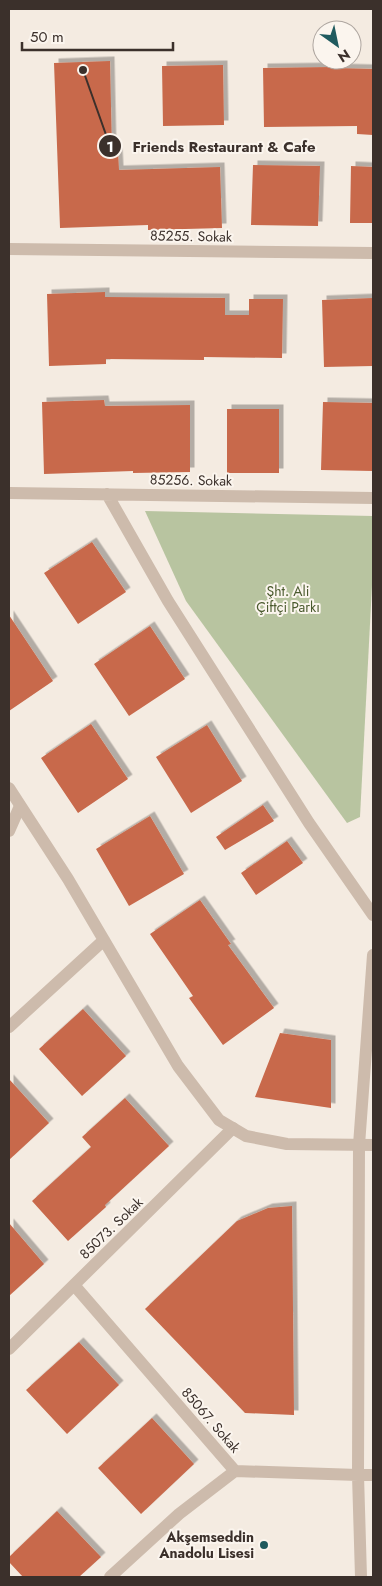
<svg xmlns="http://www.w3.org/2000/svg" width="382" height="1586" viewBox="0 0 382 1586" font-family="Jost,sans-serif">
  <defs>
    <filter id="shadow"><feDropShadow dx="4.5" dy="-4.5" stdDeviation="0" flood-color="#0004"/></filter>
  </defs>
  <rect width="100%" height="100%" fill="#f4ebe1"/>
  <path fill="#b8c4a0" d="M145,511L373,516V566L360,817L347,823L186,601Z"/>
  <path fill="#c8694b" filter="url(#shadow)" d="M110,61L112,152H118L119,170L220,167L222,228L148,230V225L60,228L54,63Z
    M223,65L224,125L163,126L162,66Z
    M333,67V68L373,69V135L357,134V126L264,127L263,68Z
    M253,165L320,166L318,226L251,225Z
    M351,166L373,167V223H350Z
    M105,292V297L225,298V315H249V299H283L282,358L204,357V360L106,359V364L49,366L47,294Z
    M373,298V366L324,367L322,300Z
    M104,400L105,406L190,405V472L133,473V471L44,474L42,402Z
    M323,402L373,403V471L321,470Z
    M227,409H279V473H227Z
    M92,542L126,592L78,624L44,573Z
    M9,615L53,681L9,711Z
    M150,626L185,679L129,716L94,664Z
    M91,724L128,779L78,813L41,758Z
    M207,725L242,781L191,813L156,757Z
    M263,805L274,821L225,850L216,837Z
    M150,816L184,874L129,906L96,849Z
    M287,841L303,863L256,895L241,873Z
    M200,900L231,944L228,945L274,1008L223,1045L189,998L193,996L150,934Z
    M83,1009L126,1056L82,1096L39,1049Z
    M280,1033L331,1040V1108L255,1097Z
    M9,1079L49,1123L9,1160Z
    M125,1098L169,1146L105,1205L106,1207L68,1241L32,1201L91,1147L82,1137Z
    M292,1206L294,1415L245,1413L145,1309L237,1221L268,1208Z
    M9,1223L44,1264L9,1296Z
    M79,1342L119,1385L67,1434L26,1390Z
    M152,1418L194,1464L141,1514L98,1468Z
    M57,1511L101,1557L79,1577H23L9,1562V1557Z"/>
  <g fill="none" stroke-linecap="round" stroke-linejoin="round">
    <path stroke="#cdbbac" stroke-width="12" d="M9,249L373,253
      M9,493L373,498
      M107,494L168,601L309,823L373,915
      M9,831L20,806
      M74,1285L235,1471L358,1475H373
      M9,1349L233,1128
      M110,1577L179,1514L235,1471
      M361,1577L358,1475L359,1145L373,955"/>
    <path stroke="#cdbbac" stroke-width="12" d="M9,788L68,879L178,1066L219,1120L246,1136L287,1144L373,1145
      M9,1027L104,940"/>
  </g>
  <circle fill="#1f5a5e" stroke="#fbf5ee" stroke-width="2" cx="264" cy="1545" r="5"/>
  <g text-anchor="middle" stroke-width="4" stroke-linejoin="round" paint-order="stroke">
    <g font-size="14" fill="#3b302b" stroke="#fbf5ee">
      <text transform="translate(191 236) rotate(1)" y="5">85255. Sokak</text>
      <text transform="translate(191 480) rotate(1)" y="5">85256. Sokak</text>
      <text transform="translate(111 1228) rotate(-44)" y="5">85073. Sokak</text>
      <text transform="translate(211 1420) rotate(49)" y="5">85067. Sokak</text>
    </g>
    <g font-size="14" fill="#4a5a2e" stroke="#fbf5ee">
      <text x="288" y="596">Şht. Ali<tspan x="288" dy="16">Çiftçi Parkı</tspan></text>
    </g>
    <g font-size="14" font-weight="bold" fill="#3b302b" stroke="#fbf5ee" text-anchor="end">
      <text x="254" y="1542">Akşemseddin<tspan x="254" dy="16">Anadolu Lisesi</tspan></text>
    </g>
  </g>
  <path fill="none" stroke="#3b302b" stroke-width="2" d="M83 70L110 146"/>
  <g fill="#3b302b" stroke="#fbf5ee" stroke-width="2">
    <circle cx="83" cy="70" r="5"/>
    <circle cx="110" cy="146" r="12"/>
  </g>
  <g font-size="15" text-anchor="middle" font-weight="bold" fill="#fff">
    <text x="110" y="152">1</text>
  </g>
  <g font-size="15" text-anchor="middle" font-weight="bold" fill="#3b302b" stroke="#fbf5ee" stroke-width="4" stroke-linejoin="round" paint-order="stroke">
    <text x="224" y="152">Friends Restaurant &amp; Cafe</text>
  </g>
  <rect width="382" height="1586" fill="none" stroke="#3b302b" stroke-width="20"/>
  <g transform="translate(337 45) rotate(147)"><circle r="24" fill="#fbf5ee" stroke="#aea6a0"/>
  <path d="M0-4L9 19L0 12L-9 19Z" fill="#1f5a5e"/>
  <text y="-8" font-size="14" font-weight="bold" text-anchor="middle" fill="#3b302b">N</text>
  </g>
  <path d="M22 42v8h151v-8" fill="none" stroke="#3b302b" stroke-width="2.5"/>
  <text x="30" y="42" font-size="15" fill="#3b302b" stroke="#fbf5ee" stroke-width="4" paint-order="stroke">50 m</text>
</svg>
